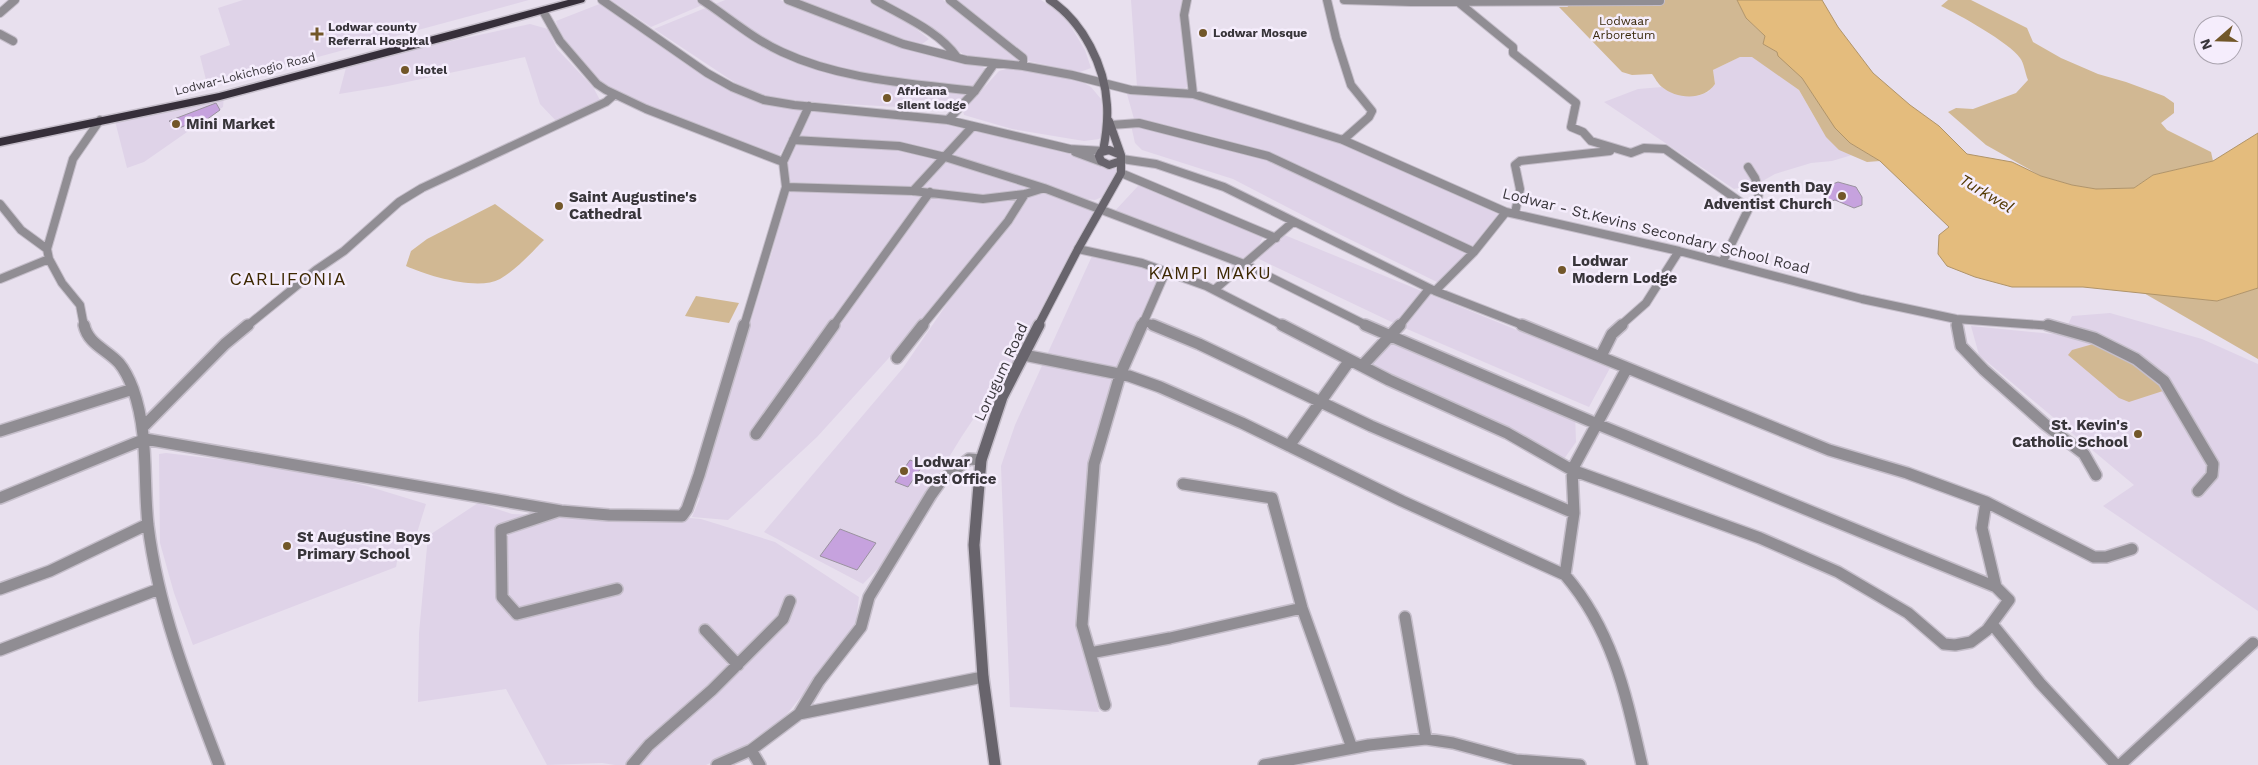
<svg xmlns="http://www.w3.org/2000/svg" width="2258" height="765" viewBox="0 0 2258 765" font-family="'Work Sans',sans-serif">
  <rect width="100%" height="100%" fill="#e8e0ee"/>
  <path fill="#dfd3e8" d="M243,0H529L303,61L206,80L200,56L230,45L218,8Z
    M611,0H714L651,27Z
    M725,0H780L872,36L982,66L985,69L969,94L950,110L811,102L764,96L734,82L654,29Z
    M795,0H871L902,18L929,39L922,44L912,42Z
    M878,0H943L989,33L1020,59L1017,62L985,61L966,56Z
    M953,0H1041L1060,13L1070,25L1085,50L1091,68L1080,72L1028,61L987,25Z
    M1131,0H1182L1183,47L1189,86L1181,90L1137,87Z
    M602,3L739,93L805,109L779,156L644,106L598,82L560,35L556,21Z
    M530,24L548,29L557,49L593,87L601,102L558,123L540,104L525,57L388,86L339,94L347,64Z
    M1752,56L1799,90L1819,125L1839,150L1852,155L1832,161L1811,163L1775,174L1759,183L1734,189L1604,102L1638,89L1662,87L1673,93L1697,96L1708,92L1715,84L1713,70L1740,57Z
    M1013,67L1079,80L1091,87L1101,99L1106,133L1099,139L1084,141L1012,129L964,115L963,111L999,71Z
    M1127,94L1192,97L1285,125L1358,150L1498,214L1471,249L1269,154L1211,136L1134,119Z
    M224,96L223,107L144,162L127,168L115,121Z
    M813,110L929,115L1104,159L1116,169L1118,177L1104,196L1095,200L1086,199L924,151L797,138Z
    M1131,125L1266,158L1469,253L1439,283L1341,235L1233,179L1142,150L1135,143Z
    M797,140L902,150L934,156L1030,187L1022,192L982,197L905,186L790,182L787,178L786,171L789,157Z
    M1138,186H1144L1264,235L1258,247L1240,262L1112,214Z
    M793,191H861L1020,197L1007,218L917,327L817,437L728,520L692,517L700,498L696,496L772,252L786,195Z
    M1045,193H1054L1106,207L1004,384L974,418L962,436L886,560L863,584L764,532L903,368L955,292L1000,238L1029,196Z
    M1282,234L1610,368L1589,407L1400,326L1257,258Z
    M1092,256L1126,262L1162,272L1115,378L1086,520L1076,623L1099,712L1010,707L1001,466L1015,425Z
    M2110,313L2202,339L2258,364V611L2103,506L2134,485L1979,355L1971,326L2063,335L2072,316Z
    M1396,333L1405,335L1502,376L1575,413L1576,442L1564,459L1371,367Z
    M166,453L292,468L367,486L426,504L412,549L398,556L396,567L193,645L174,593L160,543L159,454Z
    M478,503L512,514L681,521L690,518L701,519L775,542L859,597L855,629L783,719L738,750L706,765H615L602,763L547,765L506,689L418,702L419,633L428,536Z"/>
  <path fill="#d1b893" d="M1565,0H1737L1746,18L1765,36L1763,44L1777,52L1802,78L1830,120L1850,143L1880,161L1867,162L1839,150L1826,137L1799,90L1752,57H1740L1713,70L1715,84C1704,101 1676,99 1662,87C1658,84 1655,78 1652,74L1632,75L1622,72L1559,7H1568Z
    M1948,0H1971L2027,28L2033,42L2061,58L2098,74L2126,82L2164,96L2174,103V113L2161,123L2167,130L2211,152L2213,161L2153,175L2134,188L2096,189L2072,185L2041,176L1986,145L1948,112L1956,108L1973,109L2016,93L2028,80C2025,73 2024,63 2020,58C2010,43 1958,14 1941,6Z
    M495,204L544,240C531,253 516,270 500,279C478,291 428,276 406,266L411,251L427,239Z
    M2258,288V359L2142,292L2217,301Z
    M696,296L739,303L729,323L685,316Z
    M2093,344L2130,359L2166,390L2129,402L2119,398L2068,355L2072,350Z"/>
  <path fill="#e4bc7d" stroke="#b09469" d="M1737,0H1822L1838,27L1873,73L1910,105L1939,126L1967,154L2012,162L2041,176L2072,185L2096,189L2134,188L2153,175L2213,161L2258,133V288L2217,301L2083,287H2012L1975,277L1947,266L1938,254L1939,235L1949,227L1880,161L1850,143L1835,128L1802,78L1778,56L1777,52L1763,44L1765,36L1746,18Z"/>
  <path fill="#c6a2de" stroke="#9a929f" d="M216,103L220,110L199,125L191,123L177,129L169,121Z
    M1838,182L1856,187L1862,197V205L1854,208L1835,200L1831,201L1820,193L1828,189L1825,187Z
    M910,460L923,465L908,487L895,482Z
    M840,529L876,543L857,570L820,556Z"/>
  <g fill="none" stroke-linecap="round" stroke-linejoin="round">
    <g stroke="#c5beca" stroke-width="10">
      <path id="street-far1" d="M602,0L707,73L732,87L764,100L794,105L948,120L1070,149L1103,151
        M702,0C728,17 753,39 782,52C842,80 910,83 975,91
        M788,0L903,44L966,60L1023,66L1072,75L1131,90L1193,94L1343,140L1506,212L1679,251L1862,299L1956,319L2053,326
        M875,0C902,16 939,31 957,57
        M950,0L1023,58V66
        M1187,0L1184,15L1193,94
        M1327,0L1336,38L1351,85L1372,111L1369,117L1343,140
        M1344,0L1411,2L1660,1
        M1458,2L1513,47V53L1576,103L1571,127L1583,132L1591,141L1631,153L1644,148L1665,149L1749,208
        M543,11L560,41L597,84L606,90L646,109L783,162
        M0,13L15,0
        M0,34L13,41
        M948,120L975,91L994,64
        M1111,125L1139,123L1268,156L1474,252
        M793,140L899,146L945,157L1044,188
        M1075,152L1102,162
        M1122,159L1156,164L1224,187L1435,291L1525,326
        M1121,173L1276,238
        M786,187L913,191L983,199L1025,194L1044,188L1244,264L1368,326
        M913,191L972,127
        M0,204L21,230L47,249
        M1515,213L1520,189L1515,165L1520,161L1610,151
        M1078,249L1142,263L1206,286L1284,326
        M1723,261L1749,208L1758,199L1759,191L1755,178L1748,167
        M0,279L49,259
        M1214,290L1293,222
        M1435,291L1474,252L1506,212
        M1956,319L1957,326
        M1143,321L1156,326
        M84,326L80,305L62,283L49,259L47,249L73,159L100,120
        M247,326L316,270L344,251L399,202L422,188L606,102L614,95
        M744,326L786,187L783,162L809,106
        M833,326L930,192
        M922,326L1008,221L1025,194
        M1142,326L1166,271
        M1399,326L1429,289
        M1620,326L1646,303L1679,251"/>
    </g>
    <g stroke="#c5beca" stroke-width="14">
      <path id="street" d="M84,325C88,344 106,349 119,363C124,369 130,381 133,389C149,434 143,479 148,525C158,608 189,687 219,765
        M1153,325L1199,344L1371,426L1574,513
        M1282,325L1389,380L1507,433L1572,470L1760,538L1838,572L1908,613L1944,644L1955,645L1971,642L1987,630L2009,600L1996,587L1982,528L1986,502
        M1365,325L1597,424L1996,587
        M1522,325L1829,450L1907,473L1986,502L2094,557H2106L2132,549
        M1957,325L1961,346L1984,370L2046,425L2084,454L2096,475
        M2048,325L2094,338L2136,359L2164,381L2213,464L2212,475L2198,491
        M1024,355L1129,376L1160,387L1242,423L1402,501L1565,575C1613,631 1626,695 1642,765
        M1601,356L1612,334L1622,325
        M897,358L923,325
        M1362,366L1400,325
        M143,427L225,344L248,325
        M0,431L133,389
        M756,434L834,325
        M1289,446L1350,360
        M1183,484L1272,498L1302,608L1352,748
        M0,498L145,439L561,511L609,515L682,516L687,509L699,475L744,325
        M558,511L501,530L502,597L517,614L617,589
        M1565,575L1574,513L1572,470L1627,368
        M0,589L50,571L148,524
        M1405,617L1426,739
        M1992,624L2040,683L2116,765
        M705,630L738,665
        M0,650L159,589
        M1090,653L1170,638L1302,608
        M1105,705L1082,625L1094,464L1120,375L1142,325
        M799,714L983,677
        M751,750L760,765
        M632,765L649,745L712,690L783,619L790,601
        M717,765L751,750L799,714L819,681L861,627L869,597L931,495L941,481L969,459L981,460
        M1264,765L1369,745L1426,739L1453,743L1516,760L1580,765
        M2120,765L2253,643"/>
    </g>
    <g stroke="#c5beca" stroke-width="10">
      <path id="secondary-far1" d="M1050,0C1083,22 1105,66 1107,105C1108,120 1106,136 1103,151
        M1109,121L1121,155
        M1109,150L1121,155V161L1109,165L1101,161L1099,156L1101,152Z
        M1038,326L1078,249L1121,173V161"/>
    </g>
    <g stroke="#c5beca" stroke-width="14">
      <path id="secondary" d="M995,765L983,677L974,545L981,460L1002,397L1039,325"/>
    </g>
    <g stroke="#c5beca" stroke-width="3">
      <path id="highway" d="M568,0H585L584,2L459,37L220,100L0,146V138L219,93Z"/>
    </g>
    <use href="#street-far1" stroke="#908d93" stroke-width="8"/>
    <use href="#street" stroke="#908d93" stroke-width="11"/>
    <use href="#secondary-far1" stroke="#68646c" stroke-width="8"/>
    <use href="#secondary" stroke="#68646c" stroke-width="11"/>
    <use href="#highway" fill="#362f3a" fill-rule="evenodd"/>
  </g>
  <g fill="#725729" stroke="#f5edfc" stroke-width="2">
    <circle cx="1203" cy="33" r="5"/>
    <path d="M314.5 26.5h5v5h5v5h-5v5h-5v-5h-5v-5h5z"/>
    <circle cx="405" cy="70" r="5"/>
    <circle cx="887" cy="98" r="5"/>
    <circle cx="176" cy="124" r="5"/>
    <circle cx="1842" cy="196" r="5"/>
    <circle cx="559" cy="206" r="5"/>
    <circle cx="1562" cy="270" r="5"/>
    <circle cx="2138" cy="434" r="5"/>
    <circle cx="904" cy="471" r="5"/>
    <circle cx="287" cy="546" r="5"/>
  </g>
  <g text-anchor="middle" stroke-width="5" stroke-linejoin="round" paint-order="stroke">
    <g font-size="12" fill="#3a2a0d" stroke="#f5edfc">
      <text x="1624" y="25">Lodwaar<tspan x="1624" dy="14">Arboretum</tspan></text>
    </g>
    <g font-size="12" font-weight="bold" fill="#38353a" stroke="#f5edfc" text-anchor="start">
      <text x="328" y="31">Lodwar county<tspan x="328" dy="14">Referral Hospital</tspan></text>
      <text x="1213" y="37">Lodwar Mosque</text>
      <text x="415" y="74">Hotel</text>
      <text x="897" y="95">Africana<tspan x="897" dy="14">silent lodge</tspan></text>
    </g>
    <g font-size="12" fill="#38353a" stroke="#f5edfc">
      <text transform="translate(245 74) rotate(-14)" y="4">Lodwar-Lokichogio Road</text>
    </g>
    <g font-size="15" font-weight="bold" fill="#38353a" stroke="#f5edfc" text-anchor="start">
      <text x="186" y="129">Mini Market</text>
      <text x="1832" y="192" text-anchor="end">Seventh Day<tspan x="1832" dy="17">Adventist Church</tspan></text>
      <text x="569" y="202">Saint Augustine's<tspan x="569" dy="17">Cathedral</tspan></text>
      <text x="1572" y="266">Lodwar<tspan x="1572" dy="17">Modern Lodge</tspan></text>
      <text x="2128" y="430" text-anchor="end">St. Kevin's<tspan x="2128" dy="17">Catholic School</tspan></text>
      <text x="914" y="467">Lodwar<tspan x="914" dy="17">Post Office</tspan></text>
      <text x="297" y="542">St Augustine Boys<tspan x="297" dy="17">Primary School</tspan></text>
    </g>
    <g font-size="15" fill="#38353a" stroke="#f5edfc">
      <text transform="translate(1656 231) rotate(14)" y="5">Lodwar - St.Kevins Secondary School Road</text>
      <text transform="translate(1001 372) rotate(-65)" y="5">Lorugum Road</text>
    </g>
    <g font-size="16" font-style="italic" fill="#523802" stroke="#f5edfc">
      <text transform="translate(1987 193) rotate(31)" y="6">Turkwel</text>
    </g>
    <g font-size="18" letter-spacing="1" fill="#3d2802" stroke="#f5edfc">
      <text x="1210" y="279">KAMPI MAKU</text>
      <text x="288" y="285">CARLIFONIA</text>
    </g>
  </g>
  <g transform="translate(2218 40) rotate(250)"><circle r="24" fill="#f5edfc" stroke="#a9a3ae"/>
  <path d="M0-4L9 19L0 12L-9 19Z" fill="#725729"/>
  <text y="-8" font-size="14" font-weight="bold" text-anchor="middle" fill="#38353a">N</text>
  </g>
</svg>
